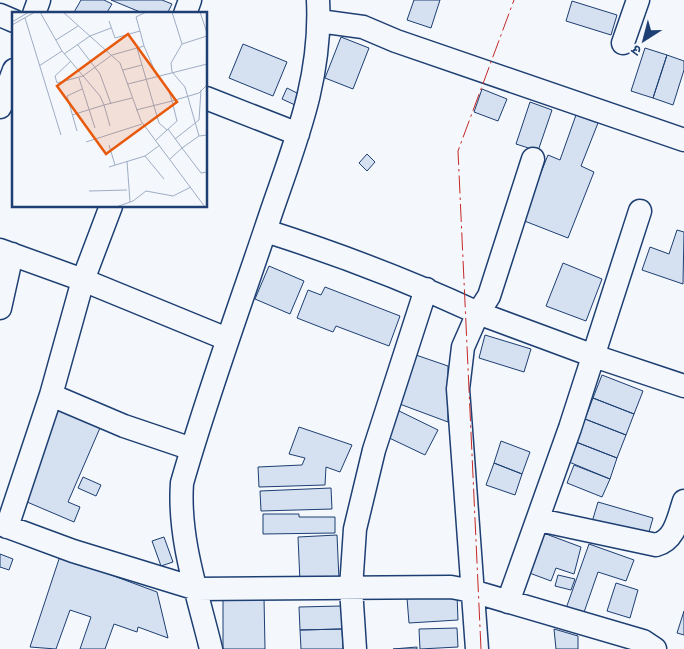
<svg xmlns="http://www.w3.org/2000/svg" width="684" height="649" viewBox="0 0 684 649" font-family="'IBM Plex Sans','Noto Sans Devanagari',sans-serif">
  <rect width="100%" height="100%" fill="#f4f7fb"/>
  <path fill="#d5e0f0" stroke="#1d3f73" d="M81,0H104L112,4L106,14H73Z
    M111,0H162L172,4L167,14H145Z
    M414,0H440L431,28L407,20Z
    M572,1L617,15L611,35L566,21Z
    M341,37L369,48L353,89L325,78Z
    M243,44L287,62L273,96L229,78Z
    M645,48L667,55L653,98L631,91Z
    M667,55L684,61V70L673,105L653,98Z
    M287,88L299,94L295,105L282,99Z
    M482,89L507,99L498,121L474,112Z
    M530,102L552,110L538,151L516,144Z
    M576,115L598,123L581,166L594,172L568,238L522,220L548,155L560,160Z
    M367,154L375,162L367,171L359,163Z
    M677,230L684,232L683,284L642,270L650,247L669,254Z
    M563,263L602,279L586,321L546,306Z
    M269,266L304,281L290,314L255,299Z
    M325,287L400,316L389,346L336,326L333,332L297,318L308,290L321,295Z
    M485,335L531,349L524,372L479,358Z
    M413,354L448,366V422L397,403Z
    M602,375L643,391L634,414L593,398Z
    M593,398L634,414L626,435L585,419Z
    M57,402L103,421L68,502L80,507L74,522L20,499Z
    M395,409L438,430L425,455L383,435Z
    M585,419L626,435L617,458L576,442Z
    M299,427L352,445L340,472L326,467L325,485L259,487L258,467L302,465L305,458L289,454Z
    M501,441L530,452L522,474L494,463Z
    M576,442L617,458L610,479L569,462Z
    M494,463L522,474L515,495L486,485Z
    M574,465L610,479L602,497L567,483Z
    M83,477L101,485L96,496L78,488Z
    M331,488L332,509L261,511L260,491Z
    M598,502L653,518L647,539L592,522Z
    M263,514H299V517H335V533L263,534Z
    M538,531L581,547L574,574L556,568L551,581L524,571Z
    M337,535L339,580L300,582L298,537Z
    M164,537L173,562L161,566L152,541Z
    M589,544L634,560L626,581L598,572L581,621L564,614Z
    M0,554L13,559L9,570L0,567Z
    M60,556L157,592L168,638L138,627L137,632L114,624L105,649H80L91,617L70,610L56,649L30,647Z
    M558,575L575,579L571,590L555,586Z
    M616,583L638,590L630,618L607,611Z
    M457,595L458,620L409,623L407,598Z
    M223,597H264L265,649H223Z
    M341,606L342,629L300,630L299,607Z
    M684,611V635L677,633Z
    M457,628L458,647L420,649L419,629Z
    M342,629L343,649H301L300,630Z
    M554,629L578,636V649H556Z
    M417,647V649H393Z"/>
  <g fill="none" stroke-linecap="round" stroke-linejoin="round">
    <g stroke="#1d3f73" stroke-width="25">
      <path id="minor" d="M34,14L39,0
        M185,14L190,0
        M0,15L14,21
        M319,21L363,27L396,41L684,140
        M623,43L638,0
        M206,98L298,134
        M0,107L14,70
        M533,159L489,296L478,313L594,356L684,386
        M266,231C338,254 409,281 478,313L463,347L458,389L477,649
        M0,250L83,280L227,339
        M0,308L12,254
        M51,395L124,426L192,449
        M539,520L656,545C675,540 678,519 684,501
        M0,524L73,551L197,589L451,587L472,591L643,641L655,649
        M7,527L51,395L83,280L111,206
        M508,602L570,428L640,211
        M211,649C198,595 178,539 182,483C208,392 241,303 271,213C296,140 322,78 318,0
        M355,649L351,588L355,529L374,450L426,289"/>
    </g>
    <use href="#minor" stroke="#f4f7fb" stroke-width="22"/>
    <path stroke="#c62828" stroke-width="1" stroke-dasharray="18 4 2.5 4" stroke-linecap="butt" d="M481,649L458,151L514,0"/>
  </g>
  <g transform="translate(12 12)">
    <rect width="195" height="195" fill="#f4f7fb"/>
    <path fill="none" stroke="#9eadc5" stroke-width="1" d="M28,0L50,39L88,84L92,93L120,86M51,0L108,51L129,109L193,195M160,0L170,32M188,0L195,21M13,6L49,123M0,10L17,0M0,13L23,0M128,19L124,5L134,0M44,28L66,14M65,32L88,62L99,92M132,34L145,64M125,36L147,111L155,118M52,42L78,24L99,16M59,49L43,64L45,71L71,64L100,43L132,34L128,19L103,26L97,9M27,54L50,39M111,58L130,53M67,66L83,116M116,72L195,52M156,76L160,89L187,81L195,73M124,98L160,89L165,109L144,128M60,103L92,93L98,114M156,117L170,136L158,147M65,119L55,84L70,77M195,123L187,124L170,136L189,161L195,160M187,124L173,75L160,60L159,51L170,32L195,24M163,127L187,108L189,78M74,130L130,112M97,133L103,153M133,144L152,167M115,149L118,190M97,155L133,144L148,133M77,179L115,178M104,195L121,189L134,179L161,184L179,175"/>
    <path fill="#e8590c" fill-opacity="0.15" stroke="#e8590c" stroke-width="2.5" d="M116,22L165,90L94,142L45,74Z"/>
    <rect width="195" height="195" fill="none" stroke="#1d3f73" stroke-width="2.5"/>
  </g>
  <g transform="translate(644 40) rotate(216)" stroke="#f4f7fb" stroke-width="4" paint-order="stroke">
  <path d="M0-4L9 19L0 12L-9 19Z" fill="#1d3f73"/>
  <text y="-8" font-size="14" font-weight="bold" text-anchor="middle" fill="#1d3f73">उ</text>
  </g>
</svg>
